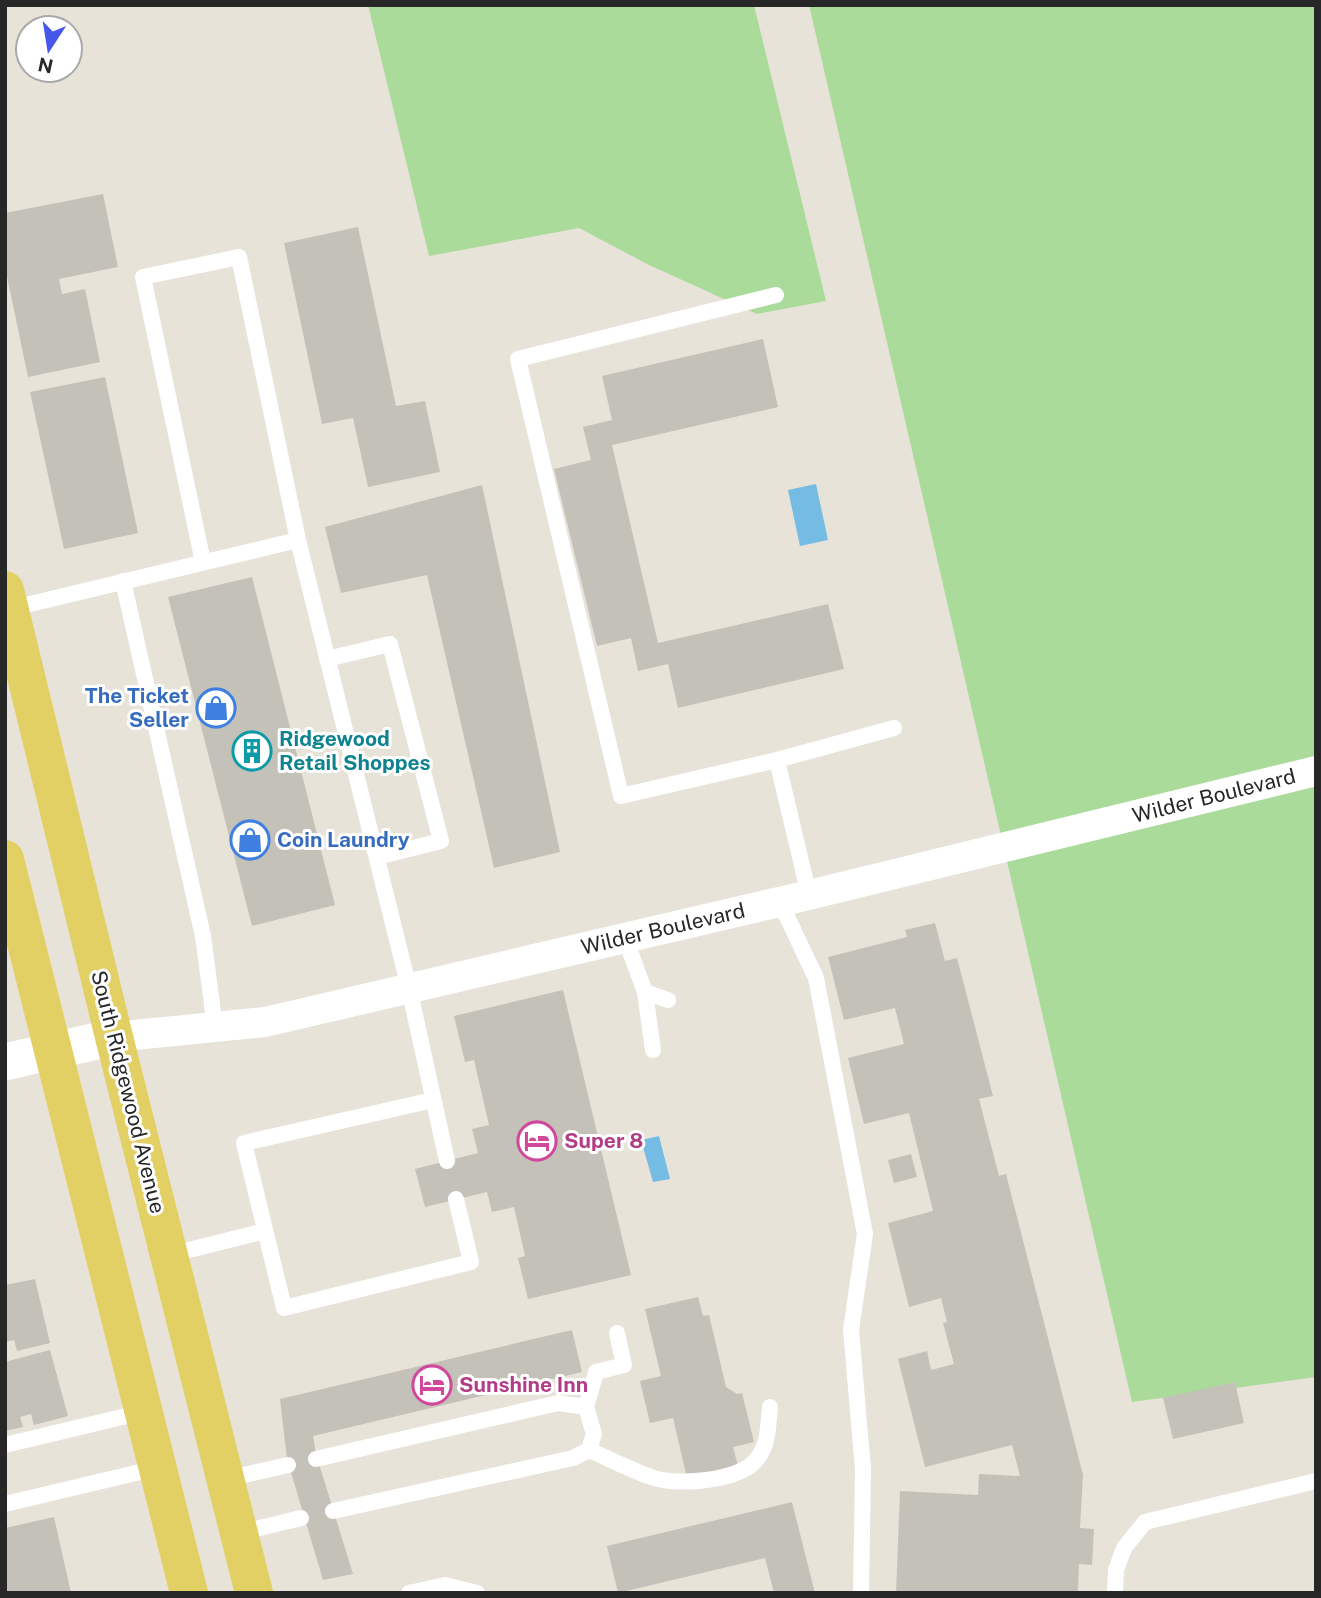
<svg xmlns="http://www.w3.org/2000/svg" width="1321" height="1598" viewBox="0 0 1321 1598" font-family="'Public Sans',sans-serif">
  <rect width="100%" height="100%" fill="#e8e3d9"/>
  <path fill="#aadb9a" d="M368,5H754L826,301L757,314L649,265L579,228L429,256Z
    M809,5H1316V1377L1132,1402Z"/>
  <path fill="#74bce3" d="M816,484L828,540L800,546L788,490Z
    M659,1136L670,1179L653,1182L641,1140Z"/>
  <path fill="#c4c1b8" d="M103,194L118,267L59,279L62,294L85,289L100,362L28,377L5,267V213Z
    M358,227L396,406L425,401L440,472L368,487L353,418L322,424L284,243Z
    M763,339L778,407L612,445L658,643L828,604L844,669L678,708L668,664L638,671L631,638L597,646L554,469L591,460L583,427L612,420L602,376Z
    M105,377L138,533L64,549L30,392Z
    M482,485L560,852L494,868L427,575L341,593L325,527Z
    M252,577L335,905L252,926L168,597Z
    M935,923L945,961L957,958L993,1096L979,1099L999,1176L1006,1174L1083,1475L1080,1528L1094,1529L1092,1565L1079,1564L1078,1593H896L900,1491L978,1495L979,1474L1020,1476L1012,1445L925,1467L898,1359L927,1351L931,1370L954,1364L943,1323L947,1322L941,1298L909,1307L888,1223L933,1211L909,1113L864,1124L848,1058L904,1044L895,1008L844,1020L828,957L907,937L905,930Z
    M563,990L631,1275L528,1299L518,1258L525,1256L514,1207L492,1212L487,1192L425,1207L415,1169L478,1153L472,1129L489,1125L474,1060L465,1062L454,1016Z
    M911,1154L917,1177L894,1183L888,1160Z
    M35,1279L50,1343L17,1351L14,1340L5,1342V1285Z
    M698,1297L703,1316L709,1315L726,1387L737,1394L742,1393L754,1442L733,1447L738,1466L687,1478L673,1418L650,1423L640,1381L661,1376L645,1309Z
    M572,1330L582,1372L313,1436L316,1454L353,1574L323,1580L287,1459L280,1399Z
    M50,1350L68,1416L34,1425L31,1414L20,1417L23,1427L5,1431V1362Z
    M1235,1382L1244,1423L1173,1439L1163,1398Z
    M792,1502L815,1593H774L765,1558L618,1593L607,1546Z
    M54,1517L71,1593H5V1528Z"/>
  <g fill="none" stroke-linecap="round" stroke-linejoin="round">
    <path stroke="#fff" stroke-width="16" d="M776,295L518,359L621,796L777,760L809,895
      M203,562L143,277L239,257L298,540
      M123,581L203,936L215,1027
      M9,609L298,540L409,988L447,1161
      M327,659L390,644L441,841L377,857
      M777,760L894,728
      M780,902L816,978L865,1234L851,1330L863,1469L861,1593
      M625,938L645,992L653,1050
      M645,992L668,1000
      M433,1100L244,1143L284,1308L471,1262L456,1199
      M169,1255L265,1231
      M586,1407L596,1372L624,1365L617,1333
      M5,1445L143,1412
      M589,1450C610,1459 632,1471 654,1478C679,1486 740,1481 757,1459C769,1444 768,1425 770,1407
      M316,1459L558,1403L586,1407L594,1434L589,1450L573,1458L333,1511
      M226,1479L288,1465
      M5,1504L157,1468
      M239,1533L301,1518
      M409,1593L445,1585L477,1593
      M1115,1593L1116,1570L1124,1548L1145,1522L1316,1481"/>
    <path stroke="#fff" stroke-width="30" d="M114,1037L265,1022L809,895L1316,771"/>
    <path stroke="#fff" stroke-width="37" d="M5,1062L114,1037"/>
    <path stroke="#e3d064" stroke-width="38" d="M5,590L114,1037L254,1593
      M5,859L189,1593"/>
  </g>
  <defs>
    <g id="shop-ring" transform="scale(2.0125)"><circle r="9.5" fill="#fff" stroke="#3f7fe0" stroke-width="1.5"/><path d="M-5-2.5h2.3a2.7 3.5 0 0 1 5.4 0H5L5.5 6h-11ZM-1.5-2.5h3a1.5 2.3 0 0 0-3 0Z" fill="#3f7fe0"/></g>
    <g id="building-ring" transform="scale(2.0125)"><circle r="9.5" fill="#fff" stroke="#0f9aa8" stroke-width="1.5"/><path d="M-4-6H4V6H1V3H-1V6H-4ZM-2.5-4.3h1.7v1.8h-1.7ZM.8-4.3h1.7v1.8H.8ZM-2.5-1h1.7V.8h-1.7ZM.8-1h1.7V.8H.8Z" fill="#0f9aa8"/></g>
    <g id="hotel-ring" transform="scale(2.0125)"><circle r="9.5" fill="#fff" stroke="#d1479c" stroke-width="1.5"/><path d="M-6-4.5h1.5V1H6V5H4.5V3h-9V5H-6ZM-4 0a1.8 1.8 0 1 1 3.6 0ZM.5 0V-2.5h3Q6-2.5 6 0Z" fill="#d1479c"/></g>
  </defs>
  <g fill-rule="evenodd">
    <use href="#shop-ring" x="216" y="708"/>
    <use href="#building-ring" x="252" y="751"/>
    <use href="#shop-ring" x="250" y="840"/>
    <use href="#hotel-ring" x="537" y="1141"/>
    <use href="#hotel-ring" x="432" y="1385"/>
  </g>
  <g text-anchor="middle" stroke-width="6" stroke-linejoin="round" paint-order="stroke">
    <g font-size="21" font-weight="bold" fill="#366cbe" stroke="#fff" text-anchor="end">
      <text x="189" y="703">The Ticket<tspan x="189" dy="24">Seller</tspan></text>
      <text x="277" y="847" text-anchor="start">Coin Laundry</text>
    </g>
    <g font-size="21" font-weight="bold" fill="#0d838f" stroke="#fff" text-anchor="start">
      <text x="279" y="746">Ridgewood<tspan x="279" dy="24">Retail Shoppes</tspan></text>
    </g>
    <g font-size="21" fill="#272727" stroke="#fff">
      <text transform="translate(1214 796) rotate(-14)" y="7">Wilder Boulevard</text>
      <text transform="translate(663 929) rotate(-13)" y="7">Wilder Boulevard</text>
      <text transform="translate(128 1092) rotate(76)" y="7">South Ridgewood Avenue</text>
    </g>
    <g font-size="21" font-weight="bold" fill="#b23c85" stroke="#fff" text-anchor="start">
      <text x="564" y="1148">Super 8</text>
      <text x="459" y="1392">Sunshine Inn</text>
    </g>
  </g>
  <rect width="1321" height="1598" fill="none" stroke="#272727" stroke-width="14"/>
  <g transform="translate(49 49) rotate(192)"><circle r="33" fill="#ffffff" stroke="#a9a9a9" stroke-width="2"/>
  <path d="M0-5L12 26L0 18L-12 26Z" fill="#4656e9"/>
  <text y="-10" font-size="19" font-weight="bold" text-anchor="middle" fill="#272727">N</text>
  </g>
</svg>
